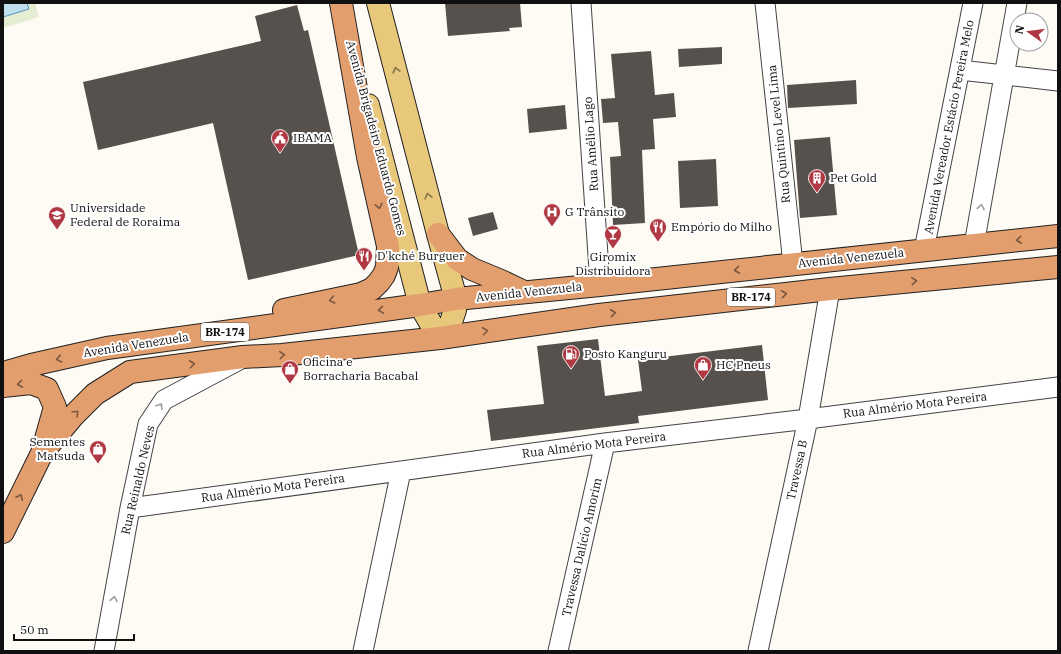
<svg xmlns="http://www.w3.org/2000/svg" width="1061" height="654" viewBox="0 0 1061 654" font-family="'IBM Plex Serif',serif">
  <rect width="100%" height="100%" fill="#fefbf5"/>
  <path fill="#e5edd2" d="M3,3H35L39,17L3,28Z"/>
  <path fill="#bfdfef" stroke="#4f96bd" d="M3,3H27L29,9L3,17Z"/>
  <path fill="#57514e" d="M445,3H520L522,27L509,28L510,31L448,36Z
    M297,5L304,31L308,30L359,255L248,280L213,123L98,150L83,82L261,41L255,16Z
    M722,47V64L679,67L678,49Z
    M651,51L655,95L674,93L676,117L653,119L655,149L642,150L645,223L613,225L610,157L621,156L618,122L603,123L601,99L615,98L611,54Z
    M856,80L857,104L788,108L787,85Z
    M565,105L567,129L529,133L527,109Z
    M830,137L837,215L800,218L794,140Z
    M716,159L718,206L680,208L678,161Z
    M493,212L498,229L473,236L468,218Z
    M598,339L605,396L642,391L638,360L762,345L768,400L638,416L639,423L491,441L487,410L544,404L537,346Z"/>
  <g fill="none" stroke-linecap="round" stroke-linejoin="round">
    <g stroke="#434343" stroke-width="21">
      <path id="minor" d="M581,3L600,285
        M765,3L793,264
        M960,70L1058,81
        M974,245L1017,3
        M924,250L973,3
        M130,508L605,443L808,419L1058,387
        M104,651L130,508L148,424L164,400L239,360
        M363,651L401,471
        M558,651L605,443
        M758,651L808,419L830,289"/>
    </g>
    <g stroke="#212121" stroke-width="24">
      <path id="major" d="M378,3L438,234L456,299L455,310L446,337
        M368,105L420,305L434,329L440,338"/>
    </g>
    <g stroke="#212121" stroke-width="24">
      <path id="highway" d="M438,234L457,259L472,269L501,281L524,292
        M284,310L361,294L372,289L379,282L384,275L387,267L388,246L368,157L341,3
        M3,373L31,365L107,348L420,305L456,299L600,285L1058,236
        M3,386L31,383L47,389L55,407L42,453L3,532
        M42,453L73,416L95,394L130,372L243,357L282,355L440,338L599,315L830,289L1058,267"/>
    </g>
    <use href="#minor" stroke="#fff" stroke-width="19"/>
    <use href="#major" stroke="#e8c87a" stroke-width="22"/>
    <use href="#highway" stroke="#e39e6e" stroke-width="22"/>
  </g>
  <defs><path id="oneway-chevron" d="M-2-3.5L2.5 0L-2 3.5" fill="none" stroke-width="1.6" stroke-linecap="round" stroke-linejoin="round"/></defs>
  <g stroke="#87754a">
    <use href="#oneway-chevron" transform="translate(396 70) rotate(-105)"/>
    <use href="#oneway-chevron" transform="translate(428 196) rotate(-104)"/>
  </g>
  <g stroke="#7a573f">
    <use href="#oneway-chevron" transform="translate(379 206) rotate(77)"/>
    <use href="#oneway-chevron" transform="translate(1019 240) rotate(174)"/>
    <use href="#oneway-chevron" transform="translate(737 270) rotate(174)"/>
    <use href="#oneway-chevron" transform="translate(914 281) rotate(-5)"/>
    <use href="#oneway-chevron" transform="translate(784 294) rotate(-6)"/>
    <use href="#oneway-chevron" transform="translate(332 300) rotate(169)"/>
    <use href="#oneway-chevron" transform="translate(381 310) rotate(172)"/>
    <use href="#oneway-chevron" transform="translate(613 313) rotate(-6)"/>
    <use href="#oneway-chevron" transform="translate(485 331) rotate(-8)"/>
    <use href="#oneway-chevron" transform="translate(282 355) rotate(-5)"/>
    <use href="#oneway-chevron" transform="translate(59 359) rotate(167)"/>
    <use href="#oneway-chevron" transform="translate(192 364) rotate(-7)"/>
    <use href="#oneway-chevron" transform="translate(20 384) rotate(174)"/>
    <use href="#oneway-chevron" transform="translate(76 413) rotate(-45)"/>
    <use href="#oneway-chevron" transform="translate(20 497) rotate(-64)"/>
  </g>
  <g stroke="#9f9f9f">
    <use href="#oneway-chevron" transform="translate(981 207) rotate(-80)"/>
    <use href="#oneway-chevron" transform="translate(160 406) rotate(-57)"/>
    <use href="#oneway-chevron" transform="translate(114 599) rotate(-80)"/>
  </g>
  <defs>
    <g id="civic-pin" transform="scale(0.9)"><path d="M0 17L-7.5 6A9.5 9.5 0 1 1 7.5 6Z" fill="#b03843" stroke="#fff"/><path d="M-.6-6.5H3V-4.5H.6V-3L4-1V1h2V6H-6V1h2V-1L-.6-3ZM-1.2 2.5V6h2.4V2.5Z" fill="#fff"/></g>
    <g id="building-pin" transform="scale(0.9)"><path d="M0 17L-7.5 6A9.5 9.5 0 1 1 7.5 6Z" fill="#b03843" stroke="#fff"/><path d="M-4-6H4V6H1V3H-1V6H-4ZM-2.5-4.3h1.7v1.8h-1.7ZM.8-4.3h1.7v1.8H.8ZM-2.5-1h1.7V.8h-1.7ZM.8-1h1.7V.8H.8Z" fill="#fff"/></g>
    <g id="hospital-pin" transform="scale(0.9)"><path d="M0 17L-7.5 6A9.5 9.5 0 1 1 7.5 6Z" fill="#b03843" stroke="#fff"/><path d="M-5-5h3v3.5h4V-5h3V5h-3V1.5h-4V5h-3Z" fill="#fff"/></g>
    <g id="university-pin" transform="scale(0.9)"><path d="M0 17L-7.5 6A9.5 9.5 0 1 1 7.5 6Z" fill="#b03843" stroke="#fff"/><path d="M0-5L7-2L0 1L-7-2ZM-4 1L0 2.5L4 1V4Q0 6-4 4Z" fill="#fff"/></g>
    <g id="restaurant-pin" transform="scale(0.9)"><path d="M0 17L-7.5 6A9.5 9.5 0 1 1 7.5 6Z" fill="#b03843" stroke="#fff"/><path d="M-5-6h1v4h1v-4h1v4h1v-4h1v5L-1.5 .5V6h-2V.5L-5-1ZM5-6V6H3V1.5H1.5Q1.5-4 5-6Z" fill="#fff"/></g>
    <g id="bar-pin" transform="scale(0.9)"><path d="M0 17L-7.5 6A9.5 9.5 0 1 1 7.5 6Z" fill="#b03843" stroke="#fff"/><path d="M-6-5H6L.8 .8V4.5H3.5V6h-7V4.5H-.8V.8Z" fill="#fff"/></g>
    <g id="fuel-pin" transform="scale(0.9)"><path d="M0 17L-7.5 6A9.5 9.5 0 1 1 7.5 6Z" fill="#b03843" stroke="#fff"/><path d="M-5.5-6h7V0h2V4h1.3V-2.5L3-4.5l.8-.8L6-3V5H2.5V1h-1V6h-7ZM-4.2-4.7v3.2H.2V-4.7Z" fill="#fff"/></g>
    <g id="shop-pin" transform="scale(0.9)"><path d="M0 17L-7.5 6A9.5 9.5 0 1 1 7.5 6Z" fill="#b03843" stroke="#fff"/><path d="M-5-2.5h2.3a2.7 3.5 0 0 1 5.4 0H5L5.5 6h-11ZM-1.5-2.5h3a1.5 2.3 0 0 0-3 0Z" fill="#fff"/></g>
  </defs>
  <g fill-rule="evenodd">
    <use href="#civic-pin" x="280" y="138"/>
    <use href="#building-pin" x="817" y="178"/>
    <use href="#hospital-pin" x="552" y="212"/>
    <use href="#university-pin" x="57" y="215"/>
    <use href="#restaurant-pin" x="658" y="227"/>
    <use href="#bar-pin" x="613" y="234"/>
    <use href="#restaurant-pin" x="364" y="256"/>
    <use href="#fuel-pin" x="571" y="354"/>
    <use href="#shop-pin" x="703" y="365"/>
    <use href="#shop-pin" x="290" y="369"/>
    <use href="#shop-pin" x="98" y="449"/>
  </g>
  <g text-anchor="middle" stroke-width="4" stroke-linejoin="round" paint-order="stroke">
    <g fill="#fff" stroke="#585858" stroke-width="1">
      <rect x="727" y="288" width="48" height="18" rx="3"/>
      <rect x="201" y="323" width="48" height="18" rx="3"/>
    </g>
    <g font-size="11" font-weight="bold" fill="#101010">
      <text x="751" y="301">BR-174</text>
      <text x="225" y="336">BR-174</text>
    </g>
    <g font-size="12" fill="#101010" stroke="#fff">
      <text transform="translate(949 127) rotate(-79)" y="4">Avenida Vereador Estácio Pereira Melo</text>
      <text transform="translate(779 134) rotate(-96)" y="4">Rua Quintino Level Lima</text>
      <text transform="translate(376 138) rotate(75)" y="4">Avenida Brigadeiro Eduardo Gomes</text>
      <text transform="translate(591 144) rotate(-94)" y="4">Rua Amélio Lago</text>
      <text transform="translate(851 258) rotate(-6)" y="4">Avenida Venezuela</text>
      <text transform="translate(529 292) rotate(-6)" y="4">Avenida Venezuela</text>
      <text transform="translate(136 345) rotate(-9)" y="4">Avenida Venezuela</text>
      <text transform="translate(915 405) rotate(-7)" y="4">Rua Almério Mota Pereira</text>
      <text transform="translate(594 445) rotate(-7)" y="4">Rua Almério Mota Pereira</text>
      <text transform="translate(797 470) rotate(-78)" y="4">Travessa B</text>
      <text transform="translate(138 480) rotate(-77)" y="4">Rua Reinaldo Neves</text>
      <text transform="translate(273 488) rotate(-8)" y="4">Rua Almério Mota Pereira</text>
      <text transform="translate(582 547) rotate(-77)" y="4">Travessa Dalício Amorim</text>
    </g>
    <g font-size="12" fill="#101010" stroke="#fff" text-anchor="start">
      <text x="293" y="142">IBAMA</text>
      <text x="830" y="182">Pet Gold</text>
      <text x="70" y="212">Universidade<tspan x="70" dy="14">Federal de Roraima</tspan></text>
      <text x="565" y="216">G Trânsito</text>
      <text x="671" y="231">Empório do Milho</text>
      <text x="377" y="260">D'kché Burguer</text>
      <text x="613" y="261" text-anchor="middle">Giromix<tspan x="613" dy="14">Distribuidora</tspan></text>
      <text x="584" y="358">Posto Kanguru</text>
      <text x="303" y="366">Oficina e<tspan x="303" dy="14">Borracharia Bacabal</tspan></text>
      <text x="716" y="369">HC Pneus</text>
      <text x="85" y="446" text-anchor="end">Sementes<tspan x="85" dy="14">Matsuda</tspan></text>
    </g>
  </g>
  <rect width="1061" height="654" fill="none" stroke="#101010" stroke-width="8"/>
  <g transform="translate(1029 32) rotate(284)"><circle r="19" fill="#ffffff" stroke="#9f9f9f"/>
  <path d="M0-3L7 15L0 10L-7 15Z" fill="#b03843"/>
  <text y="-6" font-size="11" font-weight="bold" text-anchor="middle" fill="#101010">N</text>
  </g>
  <path d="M14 634v6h120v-6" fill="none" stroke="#101010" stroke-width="2"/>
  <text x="20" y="634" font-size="12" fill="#101010" stroke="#ffffff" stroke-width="3" paint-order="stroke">50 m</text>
</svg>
